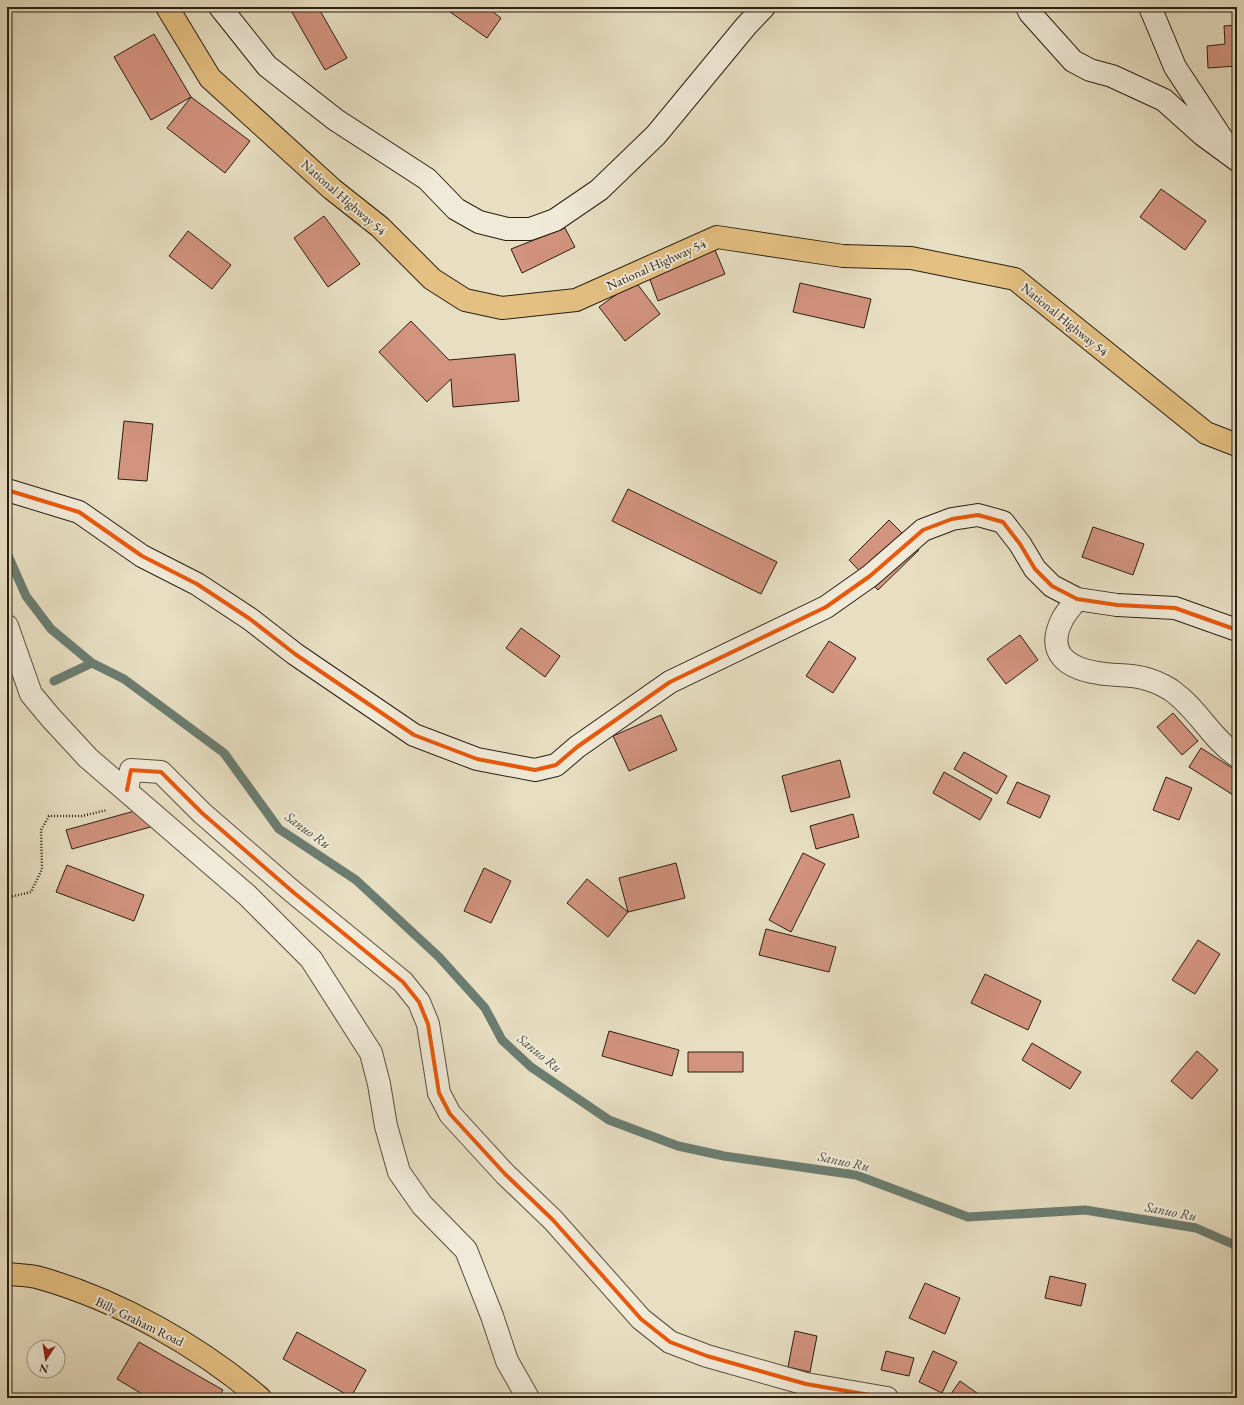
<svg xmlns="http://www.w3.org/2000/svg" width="1244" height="1405" viewBox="0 0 1244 1405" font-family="'EB Garamond',serif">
  <rect width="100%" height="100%" fill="#e8dfc3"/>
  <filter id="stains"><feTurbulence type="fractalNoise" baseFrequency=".005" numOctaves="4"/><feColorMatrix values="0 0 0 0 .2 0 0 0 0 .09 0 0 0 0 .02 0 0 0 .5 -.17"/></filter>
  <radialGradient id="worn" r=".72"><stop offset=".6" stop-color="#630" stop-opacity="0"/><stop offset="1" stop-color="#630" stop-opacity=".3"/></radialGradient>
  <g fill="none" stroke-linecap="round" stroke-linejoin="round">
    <path stroke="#6b7d71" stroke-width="9" d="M7,553L26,596L51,629L92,663L124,679L224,753L279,829L356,880L439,957L485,1008L502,1040L531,1067L609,1120L678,1146L724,1156L856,1175L968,1217L1085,1210L1196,1228L1237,1246
      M54,681L92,663"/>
  </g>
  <path fill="#d2937f" stroke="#2a1e12" d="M289,7H318L347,58L325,70Z
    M443,7H490L489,9L501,18L487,38Z
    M1237,25V66L1208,68L1207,46L1225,44L1224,26Z
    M154,34L191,97L151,120L114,57Z
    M191,97L250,141L225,173L167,128Z
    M1161,189L1206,221L1185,250L1140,217Z
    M324,216L360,264L328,287L294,238Z
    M565,228L575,247L522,273L511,249Z
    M188,231L231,265L212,289L169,256Z
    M713,245L725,274L658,301L647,272Z
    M635,281L660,314L625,341L599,307Z
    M800,283L871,299L864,328L793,312Z
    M411,321L449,360L515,354L519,401L453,407L451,379L427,402L379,352Z
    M124,421L153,424L147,481L118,479Z
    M628,489L777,562L761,594L612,521Z
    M889,520L919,550L878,590L849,560Z
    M1093,527L1144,544L1133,575L1082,557Z
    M521,628L560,656L545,677L506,648Z
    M1020,635L1038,660L1006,684L987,659Z
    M829,641L856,658L833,693L806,676Z
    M1173,713L1198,741L1182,755L1157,727Z
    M661,715L677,750L629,771L613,736Z
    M1201,748L1237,771V789L1233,795L1189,767Z
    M964,752L1007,776L997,794L954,769Z
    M840,760L850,797L791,812L782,776Z
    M944,772L992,799L980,820L933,793Z
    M1166,777L1192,788L1179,820L1153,810Z
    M1017,782L1050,796L1040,818L1007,803Z
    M149,807L154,826L72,849L66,830Z
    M853,814L859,837L816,849L810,826Z
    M803,853L825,864L791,932L769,920Z
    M676,863L685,898L628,912L619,878Z
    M67,865L144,895L134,921L56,892Z
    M484,868L511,881L491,923L464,911Z
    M587,879L628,912L608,937L567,903Z
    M766,929L836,947L829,972L759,955Z
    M1198,940L1220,954L1195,994L1172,980Z
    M985,974L1041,1001L1028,1030L971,1003Z
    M609,1031L679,1050L672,1076L602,1056Z
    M1032,1043L1081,1072L1070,1089L1022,1060Z
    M1197,1051L1218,1070L1192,1099L1171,1081Z
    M688,1052H743V1072H688Z
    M1050,1276L1086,1284L1081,1306L1045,1298Z
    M925,1283L960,1298L945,1334L909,1318Z
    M795,1331L817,1336L810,1372L788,1367Z
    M297,1332L366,1370L351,1397L283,1359Z
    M139,1342L223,1390L218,1398H149L117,1379Z
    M886,1351L914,1358L909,1376L881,1370Z
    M933,1351L957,1362L942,1393L919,1382Z
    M960,1381L984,1398H948Z"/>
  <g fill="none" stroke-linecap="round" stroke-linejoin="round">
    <g stroke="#5a4e3e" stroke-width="24">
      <path id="street" d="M1077,599C1073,605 1067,611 1063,618C1045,652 1066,668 1098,673C1113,676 1128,674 1143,678C1152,680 1163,685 1171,690C1197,708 1211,738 1237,756
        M7,626L31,694L51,718L88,758L247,895L311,959L371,1053L379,1084L386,1126L399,1172L422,1205L466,1250L492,1316L507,1361L528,1398
        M127,790L131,770L161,772L202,813L293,892L403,982L419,1002L428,1024L439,1093L450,1114L505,1174L553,1220L641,1319L670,1342L707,1356L806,1384L887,1398"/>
    </g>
    <g stroke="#2a1e12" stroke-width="24">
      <path id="secondary" d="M220,7L267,66L336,120L427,179L456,209L479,222L507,229H530L555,220L599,190L656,135L746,26L764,7
        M1027,7L1030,13L1073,61L1090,70L1112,76L1164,100L1203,135L1237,160
        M1150,7L1175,67L1227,146
        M7,490L79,512L142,556L197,584L250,619L295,654L414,735L477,759L535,770L556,765L577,747L670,682L826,607L870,576L923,530L952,519L978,515L1003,522L1020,544L1035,569L1052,586L1077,599L1117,605L1175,608L1237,630"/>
    </g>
    <g stroke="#2a1e12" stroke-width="24">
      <path id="primary" d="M7,1274C18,1275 30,1275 40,1278C118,1300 199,1346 260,1398"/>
    </g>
    <g stroke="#2a1e12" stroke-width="24">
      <path id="highway" d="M167,7L210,78L332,189L380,227L432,279L465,300L502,308L576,300L717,237L843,256L911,258L1015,279L1206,433L1237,445"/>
    </g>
    <path stroke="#2a1e12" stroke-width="2.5" stroke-dasharray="1 2" stroke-linecap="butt" d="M7,903L10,897L31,892L42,869L41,830L49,816H82L107,810"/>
    <use href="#street" stroke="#f0ead8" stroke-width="22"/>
    <use href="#secondary" stroke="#f0ead8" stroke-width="22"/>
    <use href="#primary" stroke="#e4c082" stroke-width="22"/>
    <use href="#highway" stroke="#e4c082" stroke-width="22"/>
    <g stroke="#f0ead8" stroke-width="6">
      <path id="cycleway" d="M7,490L79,512L142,556L197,584L250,619L295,654L414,735L477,759L535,770L556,765L577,747L670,682L826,607L870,576L923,530L952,519L978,515L1003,522L1020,544L1035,569L1052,586L1077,599L1117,605L1175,608L1237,630
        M127,790L131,770L161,772L202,813L293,892L403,982L419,1002L428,1024L439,1093L450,1114L505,1174L553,1220L641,1319L670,1342L707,1356L806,1384L887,1398"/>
    </g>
    <use href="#cycleway" stroke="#e8590c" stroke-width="4"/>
  </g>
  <g text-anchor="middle" stroke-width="4" stroke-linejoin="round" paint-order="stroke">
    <g font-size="13" fill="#2a1e12" stroke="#f0ead8">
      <text transform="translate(344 197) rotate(41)" y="5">National Highway 54</text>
      <text transform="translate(656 264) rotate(-24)" y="5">National Highway 54</text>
      <text transform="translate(1065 319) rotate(39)" y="5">National Highway 54</text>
      <text transform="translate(140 1321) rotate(26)" y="5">Billy Graham Road</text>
    </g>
    <g font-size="14" font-style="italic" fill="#4b4e42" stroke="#f0ead8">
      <text transform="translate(308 830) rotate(36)" y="5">Sanuo Ru</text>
      <text transform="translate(540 1053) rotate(39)" y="5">Sanuo Ru</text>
      <text transform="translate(844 1161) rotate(12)" y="5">Sanuo Ru</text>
      <text transform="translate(1171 1211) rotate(11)" y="5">Sanuo Ru</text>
    </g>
  </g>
  <rect width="1244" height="1405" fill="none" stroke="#e8dfc3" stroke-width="24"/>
  <rect x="8" y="8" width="1228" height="1389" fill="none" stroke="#2a1e12" stroke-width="2"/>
  <rect x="12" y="12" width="1220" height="1381" fill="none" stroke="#2a1e12"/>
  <g transform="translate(46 1359) rotate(192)"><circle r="19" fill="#f0ead8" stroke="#a19889"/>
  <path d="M0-3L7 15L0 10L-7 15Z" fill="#8f2418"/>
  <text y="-6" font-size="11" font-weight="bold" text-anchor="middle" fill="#2a1e12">N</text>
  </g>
  <rect width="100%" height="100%" filter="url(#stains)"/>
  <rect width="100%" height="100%" fill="url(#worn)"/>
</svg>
